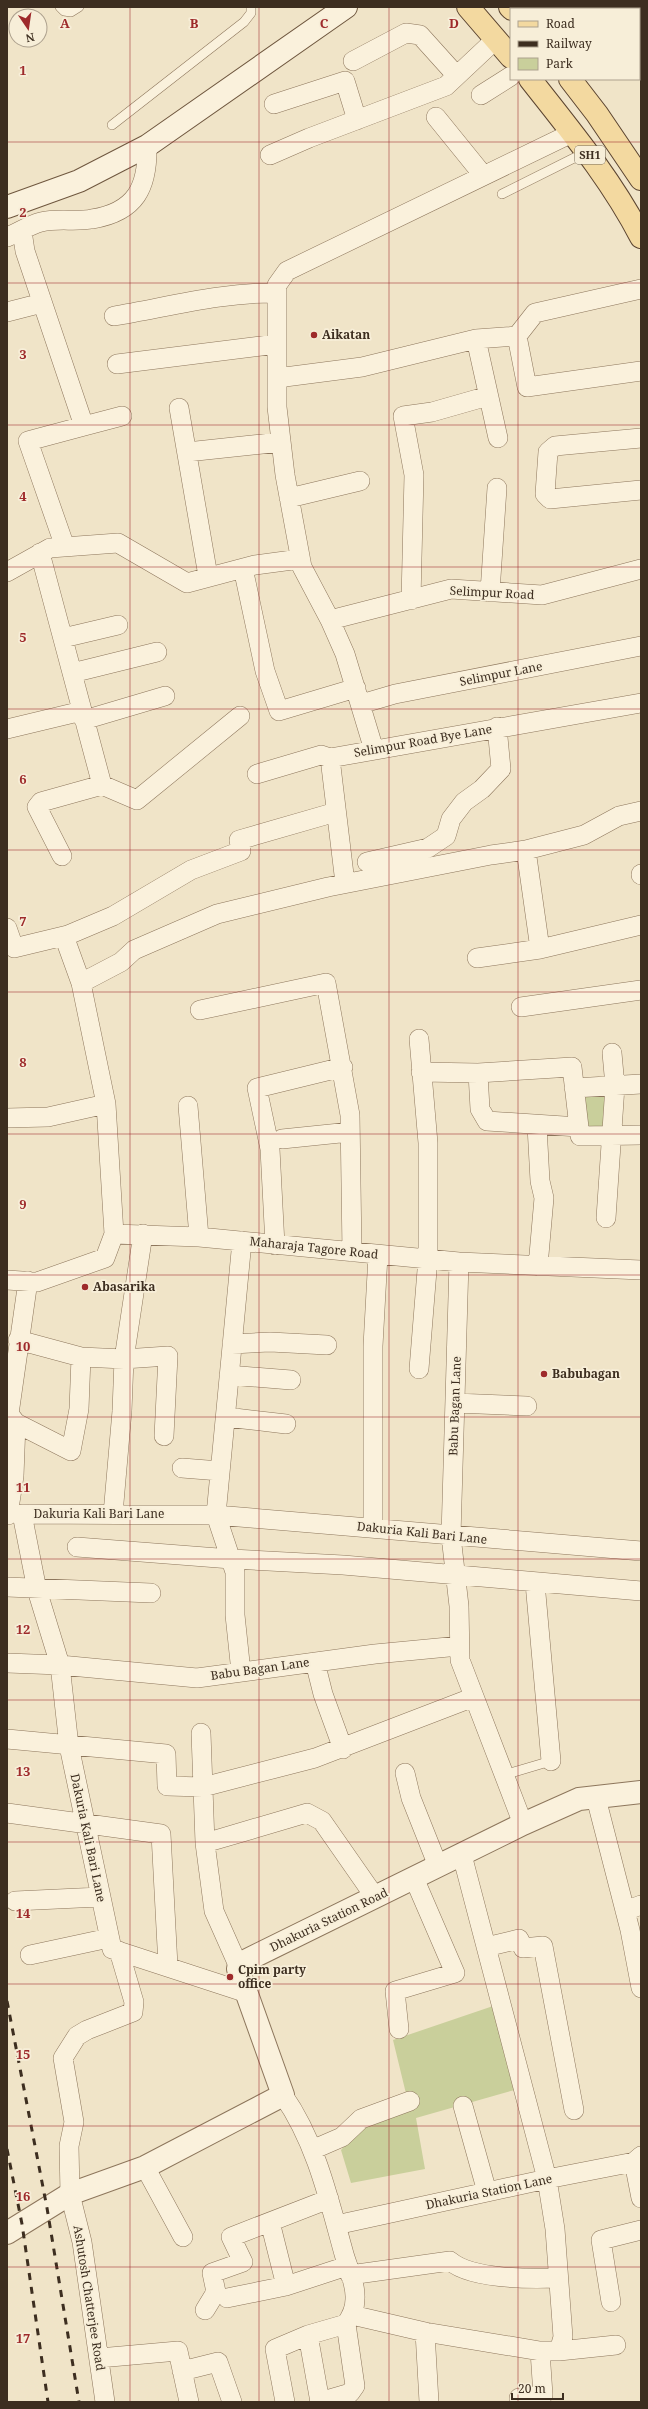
<svg xmlns="http://www.w3.org/2000/svg" width="648" height="2409" viewBox="0 0 648 2409" font-family="'Noto Serif',serif">
  <rect width="100%" height="100%" fill="#f0e4c8"/>
  <path fill="#c9cf9b" d="M608,1089V1134L582,1135L576,1092Z
    M499,2004L518,2089L416,2118L425,2169L351,2183L341,2150L364,2125L409,2106L393,2040Z"/>
  <g fill="none" stroke-linecap="round" stroke-linejoin="round">
    <g stroke="#8d765c" stroke-width="10">
      <path id="service" d="M60,7L64,11L71,12L79,7
        M112,125L244,22L251,13V7
        M502,194L586,152
        M504,1775L551,1761"/>
    </g>
    <g stroke="#8d765c" stroke-width="20">
      <path id="minor" d="M353,61L406,33L420,35L456,75
        M481,95L511,76
        M274,104L345,81L357,120
        M436,117L483,175
        M572,133L287,271L277,285V407L285,475L302,567L330,620L451,589L542,595L641,569
        M270,155L309,138L446,86L495,40
        M22,231L25,251L84,426L28,441L65,547
        M7,237C18,233 29,225 41,222C57,218 76,222 92,219C136,212 148,187 147,146
        M7,312L42,303
        M114,316C168,307 222,292 277,293
        M517,336L535,313L641,289
        M476,339L498,438
        M117,364L277,344
        M277,378L362,367L476,339L517,336L527,387L641,371
        M179,408L208,576
        M84,426L122,416
        M641,438L555,446L548,452L545,494L550,499L641,490
        M187,452L281,442
        M289,498L360,481
        M40,553L102,785
        M243,568L265,671L279,711L356,688
        M7,572L50,548L118,543L187,583L255,565L300,559
        M490,592L497,488
        M411,600L414,475L403,416L432,412L488,396
        M330,620L345,654L374,750
        M63,638L118,625
        M72,673L157,652
        M361,704L395,694L641,646
        M84,720L165,696
        M7,729L82,711
        M257,774L321,755L330,758
        M526,850L540,949
        M62,856L37,807L41,802L102,785L137,800L240,716
        M367,862L428,848L446,836L451,819L464,802L482,789L501,769L497,727
        M641,874V875
        M345,883L330,758L641,703
        M7,928L14,948L68,935L113,916L191,870L241,851L239,840L336,812
        M64,936L81,983
        M477,958L540,949L641,925
        M521,1007L641,990
        M200,1010L326,983L350,1115L352,1252
        M421,1072L478,1073L572,1067L580,1136L641,1135
        M478,1073L480,1109L487,1121L579,1127
        M574,1088L641,1084
        M188,1106L199,1237
        M7,1118L48,1117L106,1104
        M537,1126L540,1181L544,1198L538,1266
        M282,1139L350,1132
        M606,1218L615,1086L612,1053
        M114,1234L106,1104L81,983L121,962L134,950L217,914L328,887L491,855L526,850L584,835L619,816L641,811
        M275,1245L270,1149L257,1088L343,1067
        M459,1262L451,1536L459,1606L460,1660L523,1824
        M7,1280L37,1282L105,1258L114,1234L199,1237L459,1262L641,1270
        M18,1340L81,1357L124,1359L168,1356L164,1436
        M232,1344L270,1342L327,1345
        M419,1369L428,1258V1143L419,1039
        M229,1375L291,1380
        M455,1403L527,1406
        M226,1417L286,1424
        M7,1429L16,1423L71,1451L79,1409L81,1357
        M182,1468L220,1471
        M113,1514L122,1411L124,1359L143,1234
        M8,1515L14,1476L16,1423L9,1414L28,1281
        M373,1527V1346L378,1255
        M77,1547L231,1559L343,1565L641,1591
        M535,1583L551,1761
        M7,1587L151,1593
        M315,1662L323,1694L343,1749
        M7,1663L60,1665L197,1678L375,1654L459,1646
        M241,1672L235,1615V1572L216,1515L242,1241
        M201,1733L205,1843L214,1911L238,1965
        M7,1739L166,1754L167,1786L203,1787L315,1758L474,1697
        M405,1773L411,1798L438,1866
        M596,1798L630,1930L641,1988
        M7,1813L161,1834L168,1966
        M205,1843L307,1813L322,1821L375,1897
        M15,1901L100,1897
        M625,1911L641,1905
        M486,1947L519,1939L523,1948L543,1946L574,2110
        M30,1955L109,1938
        M247,1993L112,1949L69,1746L60,1665L37,1590L22,1514L216,1515L641,1551
        M399,2029L395,1991L455,1973L414,1878
        M283,2095C316,2142 329,2200 344,2254C348,2268 356,2284 355,2299C355,2308 351,2317 346,2324
        M463,2106L487,2192
        M312,2150L342,2137L361,2119L410,2101
        M634,2162L641,2198
        M145,2167L183,2237
        M270,2222L286,2286
        M336,2225L547,2179L634,2162L641,2156
        M350,2275L450,2261C471,2279 529,2279 557,2278
        M227,2298L286,2286L347,2266
        M611,2302L601,2240L641,2230
        M205,2310L216,2292L212,2273L243,2262L231,2237L329,2199
        M352,2315L425,2332L540,2351H559L563,2337L555,2229L547,2179L462,1855
        M425,2332L429,2402
        M308,2335L320,2402
        M559,2351L616,2345
        M99,2358L178,2351L189,2402
        M182,2371L218,2362L232,2402
        M105,2402L82,2242L70,2194L69,2146L74,2122L63,2058L77,2036L87,2030L133,2012L134,2002L119,1951
        M285,2402L275,2349L308,2335L346,2324L355,2386L350,2393L319,2402
        M519,2402V2398L543,2395L540,2351"/>
    </g>
    <g stroke="#8d765c" stroke-width="24">
      <path id="tertiary" d="M7,2233L70,2194L145,2167L283,2095L238,1969L239,1964L523,1824L579,1799L641,1792"/>
    </g>
    <g stroke="#6f573f" stroke-width="24">
      <path id="secondary" d="M7,207L79,181L147,146L346,7"/>
    </g>
    <g stroke="#5b4430" stroke-width="24">
      <path id="primary" d="M468,7L511,57
        M510,7L512,9
        M530,79C570,130 611,179 641,237
        M570,79L597,114L641,179"/>
    </g>
    <use href="#service" stroke="#faf1dc" stroke-width="9"/>
    <use href="#minor" stroke="#faf1dc" stroke-width="19"/>
    <use href="#tertiary" stroke="#faf1dc" stroke-width="22"/>
    <use href="#secondary" stroke="#faf1dc" stroke-width="22"/>
    <use href="#primary" stroke="#f3d9a0" stroke-width="22"/>
    <path stroke="#3d2e20" stroke-width="3" stroke-dasharray="7 7" stroke-linecap="butt" d="M7,2001L47,2208L79,2402
      M7,2149L22,2224L48,2402"/>
  </g>
  <path fill="none" stroke="#9e2a2b" stroke-width="1" stroke-opacity="0.55" d="M130,7V2402M259,7V2402M389,7V2402M518,7V9M518,79V2402M7,142H641M7,283H641M7,425H641M7,567H641M7,709H641M7,850H641M7,992H641M7,1134H641M7,1275H641M7,1417H641M7,1559H641M7,1700H641M7,1842H641M7,1984H641M7,2126H641M7,2267H641"/>
  <g fill="#9e2a2b" stroke="#f7eed8" stroke-width="1.5">
    <circle cx="314" cy="335" r="4"/>
    <circle cx="85" cy="1287" r="4"/>
    <circle cx="544" cy="1374" r="4"/>
    <circle cx="230" cy="1977" r="4"/>
  </g>
  <g text-anchor="middle" stroke-width="3.5" stroke-linejoin="round" paint-order="stroke">
    <rect fill="#f7eed8" stroke="#756857" stroke-width="1" x="575" y="146" width="30" height="18" rx="3"/>
    <g font-size="11" font-weight="bold" fill="#3d2e20">
      <text x="590" y="159">SH1</text>
    </g>
    <g font-size="12" font-weight="bold" fill="#3d2e20" stroke="#f7eed8" text-anchor="start">
      <text x="322" y="339">Aikatan</text>
      <text x="93" y="1291">Abasarika</text>
      <text x="552" y="1378">Babubagan</text>
      <text x="238" y="1974">Cpim party<tspan x="238" dy="14">office</tspan></text>
    </g>
    <g font-size="12" fill="#3d2e20" stroke="#f7eed8">
      <text transform="translate(492 593) rotate(3)" y="4">Selimpur Road</text>
      <text transform="translate(501 674) rotate(-11)" y="4">Selimpur Lane</text>
      <text transform="translate(423 741) rotate(-10)" y="4">Selimpur Road Bye Lane</text>
      <text transform="translate(314 1248) rotate(6)" y="4">Maharaja Tagore Road</text>
      <text transform="translate(455 1406) rotate(-88)" y="4">Babu Bagan Lane</text>
      <text x="99" y="1518">Dakuria Kali Bari Lane</text>
      <text transform="translate(422 1533) rotate(6)" y="4">Dakuria Kali Bari Lane</text>
      <text transform="translate(260 1669) rotate(-8)" y="4">Babu Bagan Lane</text>
      <text transform="translate(88 1838) rotate(78)" y="4">Dakuria Kali Bari Lane</text>
      <text transform="translate(329 1920) rotate(-26)" y="4">Dhakuria Station Road</text>
      <text transform="translate(489 2192) rotate(-12)" y="4">Dhakuria Station Lane</text>
      <text transform="translate(89 2298) rotate(81)" y="4">Ashutosh Chatterjee Road</text>
    </g>
  </g>
  <g font-size="13" text-anchor="middle" font-weight="bold" fill="#9e2a2b" stroke="#f7eed8" stroke-width="3.5" stroke-linejoin="round" paint-order="stroke">
    <text x="65" y="28">A</text>
    <text x="194" y="28">B</text>
    <text x="324" y="28">C</text>
    <text x="454" y="28">D</text>
    <text x="23" y="75">1</text>
    <text x="23" y="217">2</text>
    <text x="23" y="359">3</text>
    <text x="23" y="501">4</text>
    <text x="23" y="642">5</text>
    <text x="23" y="784">6</text>
    <text x="23" y="926">7</text>
    <text x="23" y="1067">8</text>
    <text x="23" y="1209">9</text>
    <text x="23" y="1351">10</text>
    <text x="23" y="1492">11</text>
    <text x="23" y="1634">12</text>
    <text x="23" y="1776">13</text>
    <text x="23" y="1918">14</text>
    <text x="23" y="2059">15</text>
    <text x="23" y="2201">16</text>
    <text x="23" y="2343">17</text>
  </g>
  <rect width="648" height="2409" fill="none" stroke="#3d2e20" stroke-width="16"/>
  <rect x="510" y="8" width="130" height="72" fill="#f7eed8" stroke="#ada18e"/>
  <rect x="518" y="21" width="20" height="6" fill="#f3d9a0" stroke="#ada18e"/>
  <text x="546" y="28" font-size="12" fill="#3d2e20">Road</text>
  <rect x="518" y="41" width="20" height="6" fill="#3d2e20" stroke="#ada18e"/>
  <text x="546" y="48" font-size="12" fill="#3d2e20">Railway</text>
  <rect x="518" y="58" width="20" height="12" fill="#c9cf9b" stroke="#ada18e"/>
  <text x="546" y="68" font-size="12" fill="#3d2e20">Park</text>
  <g transform="translate(28 28) rotate(167)"><circle r="19" fill="#f7eed8" stroke="#ada18e"/>
  <path d="M0-3L7 15L0 10L-7 15Z" fill="#9e2a2b"/>
  <text y="-6" font-size="11" font-weight="bold" text-anchor="middle" fill="#3d2e20">N</text>
  </g>
  <path d="M512 2393v6h51v-6" fill="none" stroke="#3d2e20" stroke-width="2"/>
  <text x="518" y="2393" font-size="12" fill="#3d2e20" stroke="#f7eed8" stroke-width="3" paint-order="stroke">20 m</text>
</svg>
